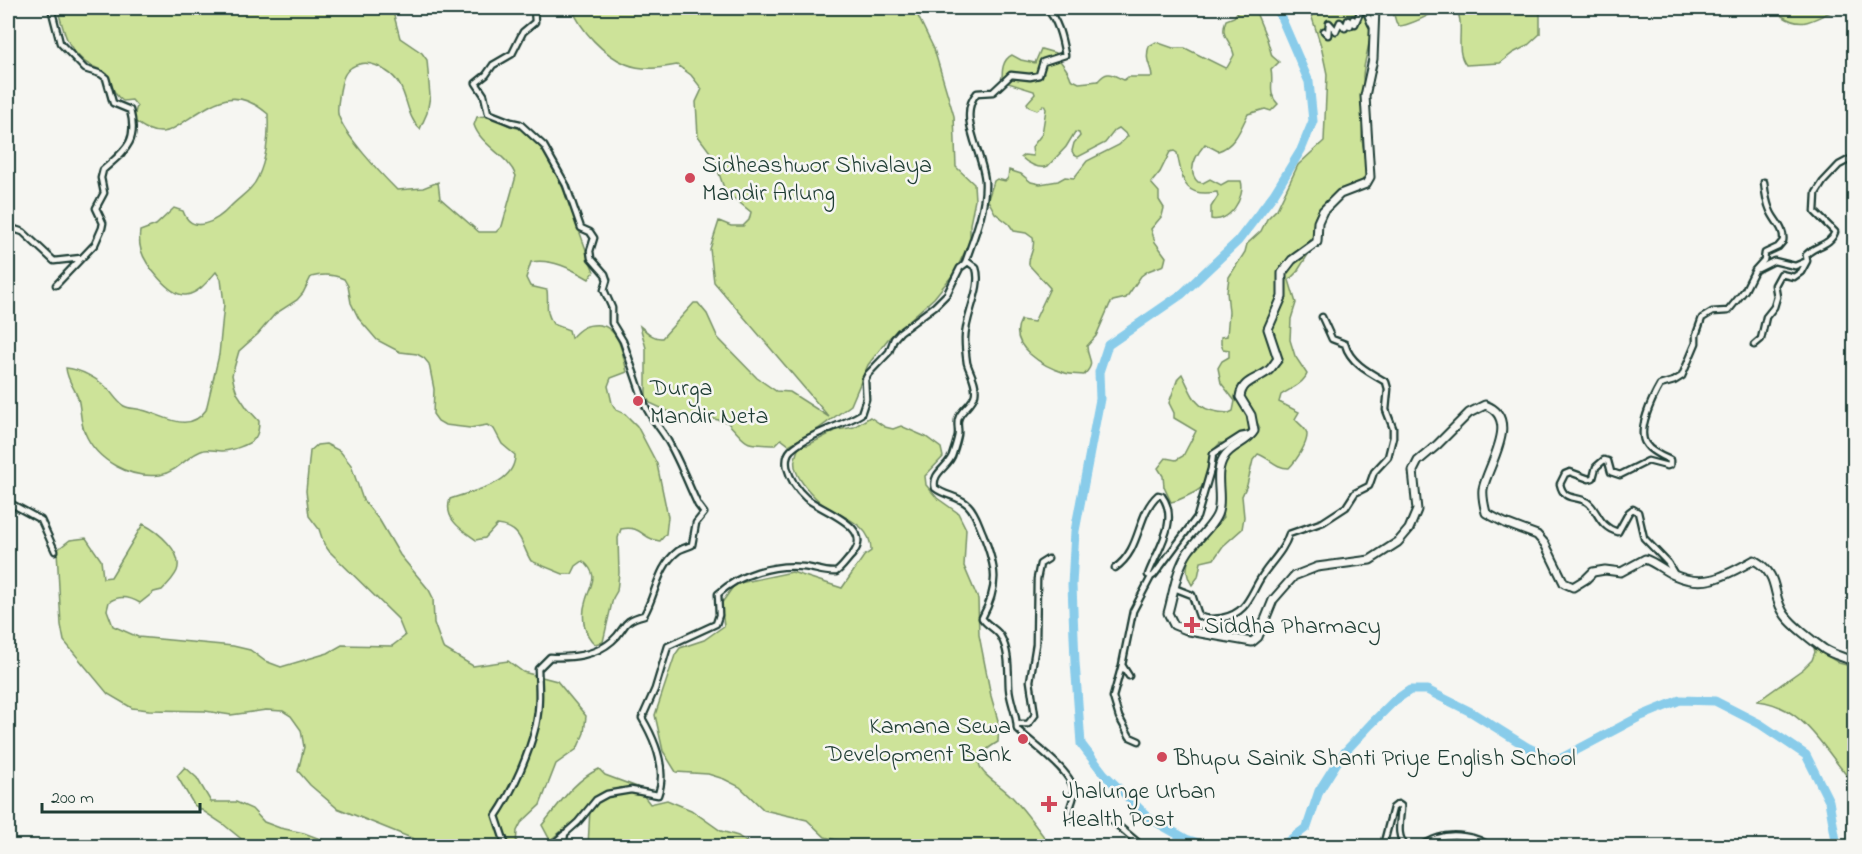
<svg xmlns="http://www.w3.org/2000/svg" width="1862" height="854" viewBox="0 0 1862 854" font-family="'Indie Flower',sans-serif">
  <rect width="100%" height="100%" fill="#f6f6f2"/>
  <filter id="ink" filterUnits="userSpaceOnUse"><feTurbulence type="fractalNoise" baseFrequency=".0167" numOctaves="2"/><feDisplacementMap in="SourceGraphic" scale="12" xChannelSelector="R" yChannelSelector="G"/><feConvolveMatrix kernelMatrix="1 2 1 2 8 2 1 2 1" color-interpolation-filters="sRGB"/></filter>
  <g filter="url(#ink)">
    <path fill="#cde399" stroke="#769066" stroke-width="1.5" d="M57,8H392L400,38L422,53L427,60L430,96L427,113L420,129C403,114 410,85 386,71C375,63 364,60 352,67C343,73 342,81 340,91C339,98 337,106 338,114C343,134 382,175 397,190L423,188L438,182L440,198L479,232H496L502,226L516,176C508,155 481,146 474,125L477,117C490,114 497,120 508,125C513,128 520,127 525,131C555,148 581,239 594,272L589,279C572,269 551,258 531,262L526,278L530,286L547,290C549,306 544,308 553,324L569,330L571,338C580,328 586,324 600,325C620,328 623,356 627,372L611,378L608,386L612,403L616,410L625,414L637,426L657,464L668,517L666,534L660,541C641,539 643,525 621,529L618,538L619,573L617,591L613,598L603,642L595,644C583,634 581,615 586,600C591,583 600,576 583,561L576,566L572,574H563L531,561C520,543 523,528 497,525L485,538L476,540C462,530 443,519 450,499C472,490 515,486 515,455L502,444L494,429L487,425L470,428L445,425L438,421L433,414L434,389L429,364L424,358L417,354L400,352L377,340L359,319L351,303L348,286L344,279C333,274 322,274 311,277L303,293L297,300L275,314L258,334L239,351L232,375L234,384L237,393L247,408L259,421C259,426 259,433 255,438C250,445 230,451 222,451C216,451 210,449 204,450C188,454 178,472 160,475C130,479 97,461 85,433C80,422 81,409 78,398C74,387 67,380 66,368C80,369 98,379 108,389C113,394 117,402 124,406C129,409 136,408 142,410C164,415 188,435 206,410L219,355L224,304L221,279L216,272C208,281 199,293 186,295C170,297 145,264 141,250C139,243 139,238 140,231L156,225L174,208L183,211C192,236 217,221 230,207C239,197 252,191 258,177C266,160 269,137 268,118V114C237,87 219,99 188,119C181,124 172,131 163,132C151,133 143,127 133,120L137,106L132,100L123,101C111,93 114,84 105,74C100,68 91,67 85,62C64,44 65,32 57,8Z
      M572,8H914L934,49L954,116L956,167L974,184L975,200L970,224V241L955,272L934,298L888,339L868,365L851,405L818,429L789,445L781,439L775,445C741,444 749,445 727,422L714,419L678,416L650,403L646,396V348L640,326C646,331 653,339 662,338L694,303H698L707,314L718,338L757,378L776,391L790,392L829,417L714,282L710,249L719,221L731,226H743L749,220L751,212L725,191L713,156L698,136L696,102L702,89L691,75L677,65C661,68 643,71 626,64C603,54 581,31 572,8Z
      M1240,8H1252L1255,10L1267,39L1272,56L1279,62L1271,70C1274,84 1267,93 1278,104L1271,111L1265,109L1248,114C1241,128 1235,146 1218,151L1205,144C1196,155 1186,171 1198,182L1203,183L1210,179L1221,185L1228,181H1241C1246,197 1229,224 1211,219V207L1218,196L1217,192C1183,198 1183,181 1177,153L1174,151L1170,152L1160,172L1151,183L1159,192V200L1164,208L1162,216L1151,229L1155,242L1166,257L1164,265L1148,271L1141,276L1126,298L1113,301L1110,304L1096,336L1087,346C1087,361 1097,361 1084,375C1078,374 1071,375 1065,373C1045,367 1006,346 1021,320L1034,322L1050,288L1029,265C1028,254 1036,251 1033,238L1026,233L1014,231L1009,224L995,213L989,202H987L994,181L997,179L1005,181L1008,178L1009,170L1021,174L1031,182L1040,184L1058,181L1065,177L1074,178L1087,161L1119,145L1128,136L1119,128L1115,130L1105,143L1078,157L1074,155L1072,151L1074,143L1080,136L1079,133L1075,132L1066,147L1048,166C1039,170 1027,163 1021,157L1024,155L1033,156L1032,147L1042,134L1046,109L1044,105L1037,110L1029,107L1027,103L1035,94L1034,91L1002,81C1002,71 1002,60 1012,55L1021,60L1035,63L1041,49L1055,53C1060,63 1068,68 1071,79L1079,83L1098,81C1108,69 1112,75 1124,80L1128,77H1152C1152,65 1144,63 1149,46L1156,42L1173,48H1185L1225,68L1228,66L1234,55C1231,39 1219,37 1226,20L1234,17Z
      M1309,8H1369C1369,14 1370,19 1371,26C1371,43 1364,59 1363,76C1363,83 1365,91 1365,98C1364,112 1362,125 1362,140C1363,151 1370,164 1366,175C1359,194 1309,191 1313,236L1302,250V255L1309,253L1297,272L1289,280L1296,303L1291,319L1290,340L1295,356L1307,374C1303,384 1290,389 1281,395L1279,402L1299,412L1295,419C1298,423 1304,427 1306,431C1311,440 1295,462 1289,468C1275,468 1270,458 1258,454L1253,460L1247,485L1242,496L1244,517L1242,529L1223,546L1214,559L1201,562L1198,577L1192,585C1174,557 1208,536 1223,517C1216,500 1217,466 1231,452C1242,443 1254,442 1260,428L1252,413C1251,429 1247,436 1233,445L1220,443L1210,454C1209,474 1210,487 1189,495C1182,498 1179,501 1171,502L1164,487L1163,476L1158,468L1166,458L1176,460L1183,456L1196,431L1174,418V413L1169,403L1178,378L1182,374C1195,400 1196,412 1229,413L1233,411L1235,401L1221,383L1218,368L1222,361L1229,357V350L1223,349L1221,344V337L1227,336L1229,312L1227,292L1229,277L1245,252L1247,244L1261,231L1267,219L1277,209L1298,165L1324,141L1327,74L1321,46Z
      M1392,8H1442C1431,14 1412,25 1399,26L1396,22Z
      M1455,8H1494L1498,12C1514,12 1523,5 1540,9V34L1527,46L1513,53L1500,63L1466,65C1453,49 1467,23 1455,8Z
      M1779,8H1844C1819,12 1808,33 1782,16Z
      M870,417L885,427L893,429L901,426L926,437L941,448L943,457L925,476L926,485L937,498L958,513L966,529L964,566L978,599L979,635L991,696L999,724L998,742C956,766 995,778 1013,798C1026,812 1037,828 1048,842L1055,846H859L825,837L807,820L764,810L740,787L724,779L708,774L676,772L663,751L655,715L675,655L680,648L704,640L724,626L721,604L735,584L792,572L842,588L864,556L871,551C872,522 837,516 820,502C809,492 792,474 795,459C796,454 798,449 800,445H808L837,430L854,427Z
      M326,444L340,451L351,465L363,500L380,521L400,555L429,590L433,598L434,623L443,648L473,666L508,661L523,672L557,681L586,716L584,733L577,749L556,764L540,805L521,823L517,831L516,846H431L337,808L310,785L298,771L304,747L301,730L291,716L283,711L266,710L231,715L205,711L149,710L132,708L108,694L64,641L61,625L57,550L70,540L86,538L101,560L103,578L111,577L143,524C157,531 184,552 177,571C174,578 167,585 162,590L154,592L140,603C130,597 119,595 109,602L107,610L113,626L138,637L233,646L250,650L265,661L281,667L328,653L342,645L392,646L405,636L398,619L329,551L324,544L319,529L309,516L306,491L310,451L317,445Z
      M1814,648L1839,663L1854,667V784C1825,752 1805,706 1758,701L1803,669L1812,660L1815,652Z
      M185,767L197,778L211,802H236L252,809L264,822L280,828L304,833L339,846H250L223,824L194,805L177,776Z
      M599,769L605,775L637,787L650,804L667,800L691,810L721,831L738,836L752,846H759H588L590,809L550,840L542,825C559,805 574,780 599,769Z"/>
    <g fill="none" stroke-linecap="round" stroke-linejoin="round">
      <path stroke="#89ccea" stroke-width="9" d="M1207,846L1186,839L1149,818L1104,774L1081,744L1075,662L1072,585L1075,531L1100,399L1099,372L1108,345L1182,294L1238,241L1274,194L1301,150L1313,121L1309,82L1277,8
        M1282,846L1307,827L1319,791L1341,756L1371,724L1394,701L1410,690H1427L1471,712L1527,747L1556,761L1641,716L1680,700L1715,701L1760,724L1806,755L1829,801L1837,846"/>
      <g stroke="#1f3d34" stroke-width="9">
        <path id="minor" d="M51,8L60,43L85,69L101,74L106,78L113,103L130,110C139,143 124,151 103,170L101,178L104,193L96,208L103,223L102,228L95,244L56,285
          M1363,8C1369,12 1368,22 1374,28
          M1324,31L1328,35L1329,23L1336,31L1340,22L1345,28L1348,20L1350,26L1353,19L1355,24L1362,8
          M8,227L23,232L54,261L81,258
          M1807,261L1806,255C1815,245 1830,246 1835,232L1815,212L1816,193L1823,182L1839,165L1854,157
          M965,263C974,237 986,209 985,182C984,155 956,116 977,93L993,92L1011,75L1030,77L1039,75L1043,62L1065,55C1062,38 1058,20 1046,8
          M1754,345L1761,339L1766,317L1774,307L1777,297L1775,285L1781,274L1794,277L1801,272L1807,261L1795,266L1774,261L1758,269
          M8,502L41,520L55,551
          M1115,568C1142,549 1136,515 1158,495L1162,496C1180,521 1157,550 1148,575L1151,577L1154,575L1197,517L1211,469L1213,454L1241,436L1252,434
          M1675,575L1668,563L1644,538L1638,512L1633,509L1629,512L1618,532C1598,527 1598,509 1587,502C1576,495 1564,502 1560,484L1565,474L1570,472L1589,479L1593,478L1596,467L1604,460L1608,461L1611,472L1620,475L1648,461L1667,466L1670,465V460C1663,457 1650,451 1646,444C1636,431 1653,397 1660,385L1674,381L1682,376L1696,343V335L1702,318L1712,312L1728,311L1745,290L1755,270L1764,260L1765,253L1778,247L1783,241C1785,228 1774,221 1770,210C1766,201 1765,192 1764,182
          M1174,588L1192,595L1199,616C1207,620 1213,619 1222,618C1249,613 1250,593 1264,573C1273,560 1284,550 1289,534L1323,522L1346,507L1355,493L1369,486L1374,472L1388,457L1393,437V428L1386,410L1388,389L1386,382C1370,373 1350,363 1345,344L1332,339L1322,317
          M1122,665L1113,697L1119,717L1130,737L1139,741
          M1129,676L1122,665L1133,611L1151,577
          M1017,724H1028L1035,715L1030,681L1036,644L1037,579L1040,564L1048,559
          M506,846L496,816C513,791 529,754 536,725C540,706 539,688 538,669L550,657C572,658 595,656 612,641C627,628 620,621 644,615C656,595 657,567 678,551C682,548 688,547 692,545L696,523L704,513L698,505C688,484 680,462 668,441C661,428 650,418 645,405L623,341L612,323V308L604,290L607,280L605,274L591,258L590,251L594,238L590,232L581,228L566,185L544,146L520,124L511,122L488,113L484,95L476,83L486,75L493,65L512,54L523,32L535,22L534,8
          M551,846L578,822L596,800L607,794L631,790L658,795C667,770 655,740 642,718L655,689L668,646L716,624L719,615L718,594C739,574 774,564 803,567C814,568 825,573 836,572C843,567 846,561 852,555C876,527 823,512 806,498C796,489 790,479 787,467C786,461 787,454 791,450C810,433 840,427 861,414L866,399L865,380L868,374L889,352L894,339L900,332L935,306L947,294L960,268L968,262L976,268C983,288 964,317 965,340C965,347 966,356 967,363C970,373 977,383 975,394C973,404 963,408 959,417C956,423 959,429 958,435C957,441 955,447 953,453C950,467 931,472 935,488C945,496 959,496 968,505C976,513 978,523 983,534C996,567 1000,585 982,618C987,626 997,629 1001,637C1010,653 1008,672 1009,688C1010,702 1017,714 1017,729C1031,743 1075,773 1074,793C1074,801 1068,808 1069,817C1074,818 1079,817 1084,818C1097,820 1097,823 1110,819L1142,846
          M563,846L565,833
          M1383,846L1393,808L1398,804L1401,806C1401,819 1395,836 1406,846
          M1420,846C1426,844 1431,840 1438,838C1452,833 1478,836 1489,846"/>
      </g>
      <g stroke="#1f3d34" stroke-width="11">
        <path id="trunk" d="M1375,8L1373,59L1365,96L1370,177L1366,184L1340,194L1323,211L1318,222L1317,242L1292,260L1282,273V297L1268,329L1278,359C1275,362 1272,368 1268,371C1257,380 1242,380 1240,397L1251,415L1254,431C1247,443 1231,445 1224,457C1213,474 1223,495 1218,512C1215,524 1196,540 1188,552C1176,570 1174,592 1168,613L1174,625L1189,631L1252,642L1258,637L1273,600L1294,576L1317,567L1370,560L1398,542L1409,529L1417,510L1413,471L1418,461L1437,445L1469,413L1485,405C1522,418 1487,466 1483,489C1482,497 1484,505 1486,513L1505,523L1537,535L1545,544L1564,583L1573,587L1586,579L1593,572L1605,570L1621,572L1645,559C1656,563 1663,570 1674,575C1706,589 1726,575 1754,560C1782,576 1770,595 1785,615C1792,625 1814,642 1824,649C1833,655 1845,657 1854,662"/>
      </g>
      <use href="#minor" stroke="#f6f6f2" stroke-width="4.5"/>
      <use href="#trunk" stroke="#f6f6f2" stroke-width="7"/>
    </g>
  </g>
  <g fill="#d1495b" stroke="#f6f6f2" stroke-width="2">
    <circle cx="690" cy="178" r="6"/>
    <circle cx="638" cy="401" r="6"/>
    <path d="M1189 616h6v6h6v6h-6v6h-6v-6h-6v-6h6z"/>
    <circle cx="1023" cy="739" r="6"/>
    <circle cx="1162" cy="757" r="6"/>
    <path d="M1046 795h6v6h6v6h-6v6h-6v-6h-6v-6h6z"/>
  </g>
  <g text-anchor="middle" stroke-width="5" stroke-linejoin="round" paint-order="stroke">
    <g font-size="24" fill="#1f3d34" stroke="#f6f6f2" text-anchor="start">
      <text x="702" y="172">Sidheashwor Shivalaya<tspan x="702" dy="28">Mandir Arlung</tspan></text>
      <text x="650" y="395">Durga<tspan x="650" dy="28">Mandir Neta</tspan></text>
      <text x="1204" y="633">Siddha Pharmacy</text>
      <text x="1011" y="733" text-anchor="end">Kamana Sewa<tspan x="1011" dy="28">Development Bank</tspan></text>
      <text x="1174" y="765">Bhupu Sainik Shanti Priye English School</text>
      <text x="1062" y="798">Jhalunge Urban<tspan x="1062" dy="28">Health Post</tspan></text>
    </g>
  </g>
  <rect width="1862" height="854" fill="none" stroke="#f6f6f2" stroke-width="30"/>
  <rect x="15" y="15" width="1832" height="824" fill="none" stroke="#1f3d34" stroke-width="2" filter="url(#ink)"/>
  <path d="M42 803v9h158v-9" fill="none" stroke="#1f3d34" stroke-width="3"/>
  <text x="51" y="803" font-size="18" fill="#1f3d34" stroke="#f6f6f2" stroke-width="4.5" paint-order="stroke">200 m</text>
</svg>
